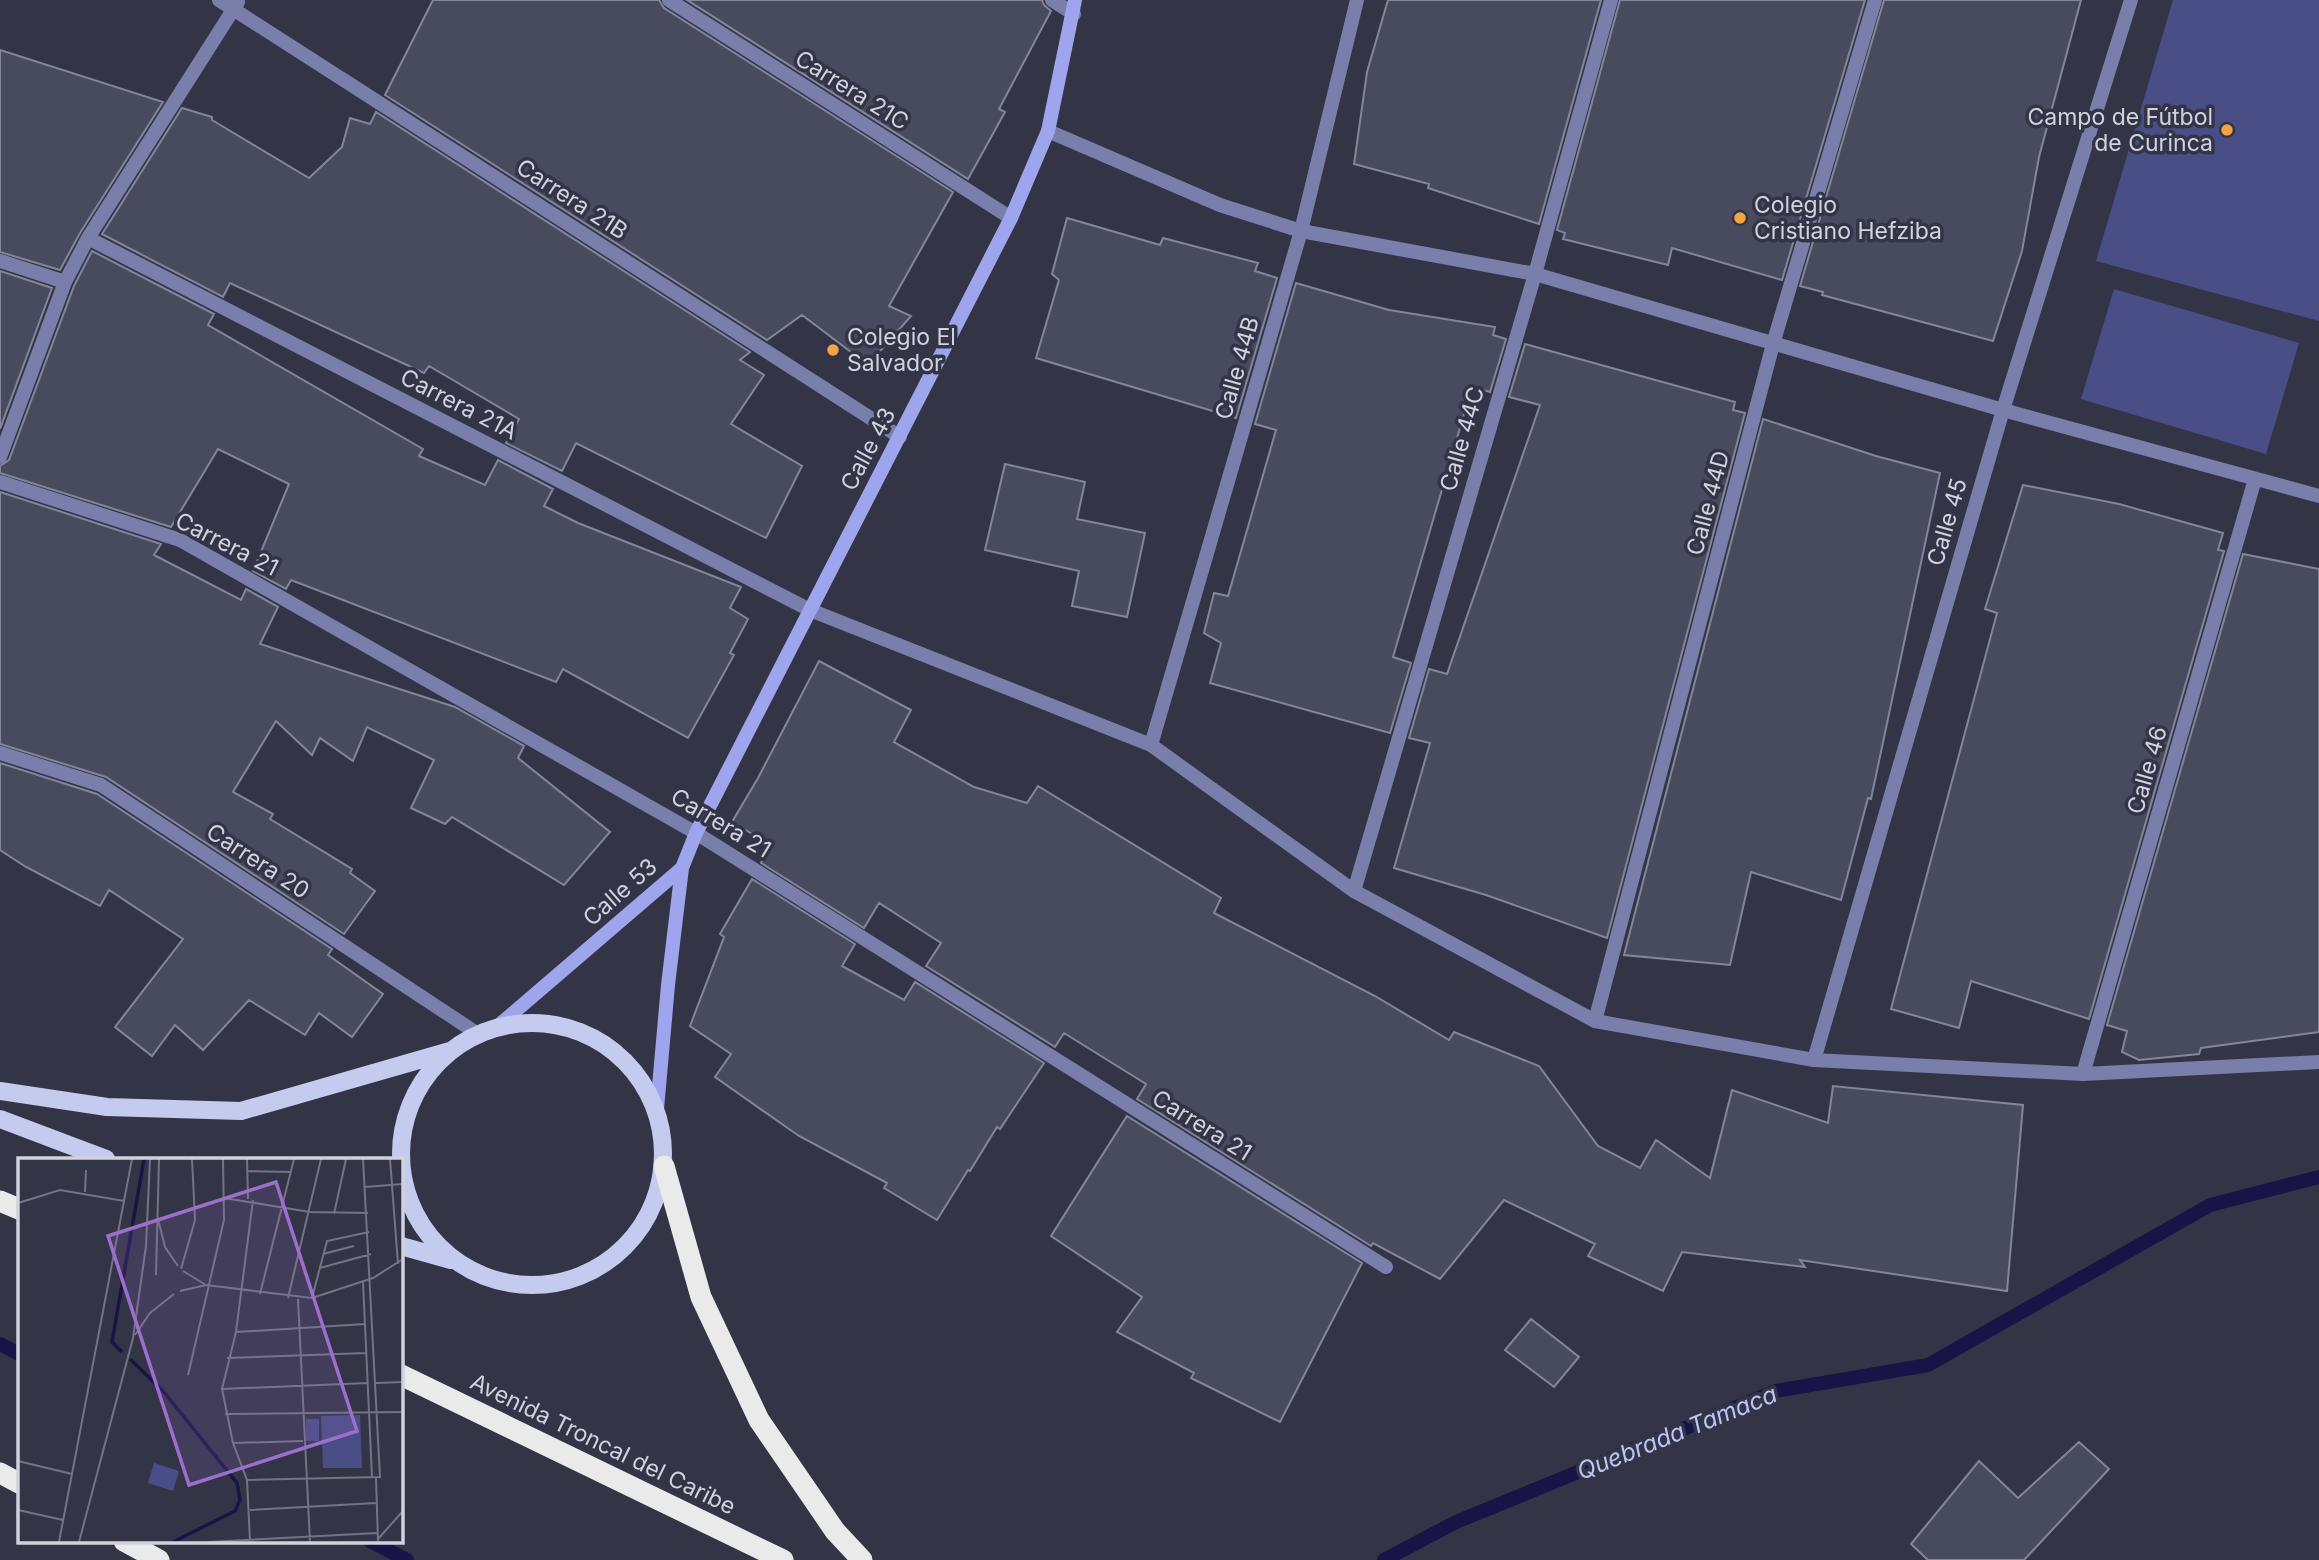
<svg xmlns="http://www.w3.org/2000/svg" width="2319" height="1560" viewBox="0 0 2319 1560" font-family="Inter,sans-serif">
  <rect width="100%" height="100%" fill="#333547"/>
  <path fill="#4a4e86" d="M2173,0H2319V321L2096,261Z
    M2114,289L2299,343L2266,454L2081,399Z"/>
  <g fill="none" stroke-linecap="round" stroke-linejoin="round">
    <path stroke="#181448" stroke-width="14" d="M0,1344L19,1354
      M370,1541L407,1560
      M1384,1560L1456,1522L1776,1391L1928,1365L2210,1205L2319,1177"/>
  </g>
  <path fill="#484b5e" stroke="#83869a" stroke-width="2" d="M433,0H659L664,8L953,192L889,306L911,316L868,365L802,315L767,340L385,95Z
    M687,0H1042L1044,5L1051,11L999,109L1005,112L968,179Z
    M1388,0H1601L1539,224L1428,188L1429,184L1354,164L1367,72Z
    M1620,0H1865L1782,280L1672,248L1668,265L1563,239L1565,233L1557,230Z
    M1884,0H2081L2039,157L2022,251L1993,341L1822,295L1823,292L1800,286Z
    M0,50L163,102L80,233L60,270L0,252Z
    M182,108L212,117V120L309,178L342,147L350,118L370,124L376,112L750,352L740,360L764,375L731,424L802,466L766,538L576,443L562,471L506,443L519,419L429,366L424,373L230,283L223,297L102,234Z
    M1067,218L1160,245L1163,238L1258,263L1255,271L1277,278L1236,418L1036,358L1059,280L1052,274Z
    M92,251L214,314L208,325L423,449L419,456L485,485L498,460L553,489L544,506L578,523L741,587L730,608L748,619L730,653L734,655L688,738L563,669L556,682L291,580L286,589L253,571L289,484L218,449L171,527L0,473V466L9,460L74,286Z
    M0,271L52,288L0,429Z
    M1296,283L1389,310L1495,327L1493,335L1506,339L1490,392L1472,387L1393,657L1411,663L1390,733L1210,683L1221,643L1204,633L1214,593L1228,596L1276,430L1255,424Z
    M1525,344L1735,402L1733,410L1745,413L1607,938L1486,895L1394,868L1430,743L1409,738L1429,669L1447,674L1540,405L1509,397Z
    M1763,419L1876,456L1940,473L1871,799L1868,798L1841,900L1751,872L1730,965L1624,955Z
    M1005,464L1085,482L1077,519L1145,533L1127,617L1072,606L1079,571L985,550Z
    M2023,485L2119,504L2223,533L2218,550L2224,551L2089,1019L1971,981L1959,1028L1891,1009L1997,613L1985,609Z
    M0,492L161,544L154,555L241,600L246,589L278,607L260,644L455,707L524,746L518,758L610,832L564,885L452,817L445,824L411,808L434,760L367,727L353,761L320,738L312,755L276,721L233,792L273,814L270,819L352,869L350,873L375,891L344,934L106,777L0,744Z
    M2243,554L2319,569V1032L2201,1048L2199,1054L2139,1060L2122,1052L2127,1031L2107,1025Z
    M819,661L911,710L894,742L974,787L1027,803L1038,786L1221,898L1214,913L1375,996L1449,1040L1454,1032L1539,1066L1598,1146L1640,1168L1656,1140L1710,1178L1732,1090L1828,1123L1833,1086L2023,1105L2007,1291L1800,1260L1805,1267L1682,1252L1663,1291L1588,1256L1595,1244L1504,1200L1440,1279L1373,1243L1371,1246L1137,1099L1146,1084L1064,1033L1055,1047L926,966L941,943L879,903L864,928L761,863L771,845L732,822L758,778Z
    M0,763L97,794L332,949L328,955L383,994L352,1037L319,1013L305,1035L249,1000L203,1050L175,1025L152,1056L115,1027L183,939L109,890L100,906L26,867L0,850Z
    M752,879L855,944L842,966L904,1000L915,982L1044,1063L1000,1129L997,1127L970,1171L968,1170L937,1220L884,1188L887,1183L799,1136L715,1077L731,1054L690,1026L724,937L720,934Z
    M1127,1116L1362,1263L1280,1422L1191,1378L1194,1373L1117,1332L1142,1297L1051,1236Z
    M1531,1319L1579,1357L1554,1387L1505,1350Z
    M2079,1442L2109,1469L2024,1560H1928L1911,1544L1979,1461L2018,1498Z"/>
  <g fill="none" stroke-linecap="round" stroke-linejoin="round">
    <path stroke="#797eab" stroke-width="14" d="M219,0L900,437
      M669,0L1011,218
      M1052,0L1074,14
      M1048,131L1220,205L1301,231L1535,274L2003,410L2319,496
      M88,238L810,610L1151,745L1354,891L1595,1021L1814,1060L2083,1074L2319,1062
      M0,261L65,282
      M0,457L65,282L88,238L238,2
      M0,482L180,540L696,833L1386,1267
      M1151,745L1301,231L1357,0
      M0,753L101,785L478,1034
      M1354,891L1535,274L1611,0
      M1595,1021L1773,344L1875,0
      M1814,1060L2003,410L2131,0
      M2083,1074L2255,479"/>
    <path stroke="#9fa5ed" stroke-width="14" d="M498,1026L682,868
      M657,1109L668,985L682,868L696,833L1011,218L1048,131L1075,0"/>
    <path stroke="#c5caef" stroke-width="18" d="M401 1154a131 131 0 1 1 262 0a131 131 0 1 1-262 0Z
      M0,1091L107,1107L241,1111L450,1051
      M0,1119L106,1159
      M401,1246L451,1260"/>
    <path stroke="#eaeaea" stroke-width="21" d="M664,1166L701,1297L759,1420L835,1531L862,1560
      M0,1201L19,1209
      M401,1375L783,1560
      M0,1473L19,1483
      M124,1541L159,1560"/>
  </g>
  <g fill="#f2a541" stroke="#333547" stroke-width="2.5">
    <circle cx="2227" cy="130" r="7"/>
    <circle cx="1740" cy="218" r="7"/>
    <circle cx="833" cy="350" r="7"/>
  </g>
  <g text-anchor="middle" stroke-width="7" stroke-linejoin="round" paint-order="stroke">
    <g font-size="23" fill="#d0d2de" stroke="#333547">
      <text transform="translate(852 90) rotate(32)" y="8">Carrera 21C</text>
      <text transform="translate(572 199) rotate(33)" y="8">Carrera 21B</text>
      <text transform="translate(1237 368) rotate(-74)" y="8">Calle 44B</text>
      <text transform="translate(459 404) rotate(27)" y="8">Carrera 21A</text>
      <text transform="translate(1462 439) rotate(-74)" y="8">Calle 44C</text>
      <text transform="translate(868 449) rotate(-62)" y="8">Calle 43</text>
      <text transform="translate(1708 503) rotate(-75)" y="8">Calle 44D</text>
      <text transform="translate(1947 522) rotate(-74)" y="8">Calle 45</text>
      <text transform="translate(227 544) rotate(27)" y="8">Carrera 21</text>
      <text transform="translate(2147 770) rotate(-74)" y="8">Calle 46</text>
      <text transform="translate(721 823) rotate(31)" y="8">Carrera 21</text>
      <text transform="translate(258 861) rotate(33)" y="8">Carrera 20</text>
      <text transform="translate(620 892) rotate(-41)" y="8">Calle 53</text>
      <text transform="translate(1202 1125) rotate(32)" y="8">Carrera 21</text>
      <text transform="translate(603 1444) rotate(26)" y="8">Avenida Troncal del Caribe</text>
    </g>
    <g font-size="23" fill="#d0d2de" stroke="#333547" text-anchor="start">
      <text x="2213" y="125" text-anchor="end">Campo de Fútbol<tspan x="2213" dy="26">de Curinca</tspan></text>
      <text x="1754" y="213">Colegio<tspan x="1754" dy="26">Cristiano Hefziba</tspan></text>
      <text x="847" y="345">Colegio El<tspan x="847" dy="26">Salvador</tspan></text>
    </g>
    <g font-size="24" font-style="italic" fill="#bec4f8" stroke="#333547">
      <text transform="translate(1677 1433) rotate(-22)" y="8">Quebrada Tamaca</text>
    </g>
  </g>
  <g transform="translate(18 1158)">
    <rect width="385" height="385" fill="#333547"/>
    <path d="M342,257L344,310H305L303,258ZM288,261H301V283H288ZM136,305L161,313L155,333L130,325Z" fill="#4a4e86"/>
    <path fill="none" stroke="#181448" stroke-width="3.5" d="M104,194L94,184L126,1M112,201L145,233L219,325L222,342L217,353L155,384"/>
    <path fill="none" stroke="#727483" stroke-width="2" d="M229,1L230,41M372,1L380,106M230,13L273,14M347,29L385,26M67,34L68,12M206,40L292,54L350,55M0,45L42,32L106,43M316,56L328,1M140,61L147,89L160,108M305,96L336,88M302,110L353,96M163,111L177,62L174,1M165,113L188,127M138,117L141,1M345,124L354,319M162,133L188,127L294,140L355,120L385,101M242,136L276,1M270,140L303,1M294,140L309,83L351,74M280,141L292,384M218,174L347,166M117,177L132,155L156,136M209,200L348,195M170,217L206,62L205,1M358,225L385,224M204,231L350,225M207,256L385,254M215,285L285,283M0,303L54,316M358,319L360,384M229,322L362,319L345,1M0,352L45,362M232,352L358,345M360,381L385,353M41,384L114,1M61,384L115,180L128,88L132,1M190,384L359,375M232,384L229,322L215,285L204,231L218,174L235,42"/>
    <path fill="#9d6ecb" fill-opacity="0.15" stroke="#9d6ecb" stroke-width="3.5" d="M258,24L339,273L171,327L90,78Z"/>
    <rect width="385" height="385" fill="none" stroke="#d0d2de" stroke-width="3.5"/>
  </g>
</svg>
